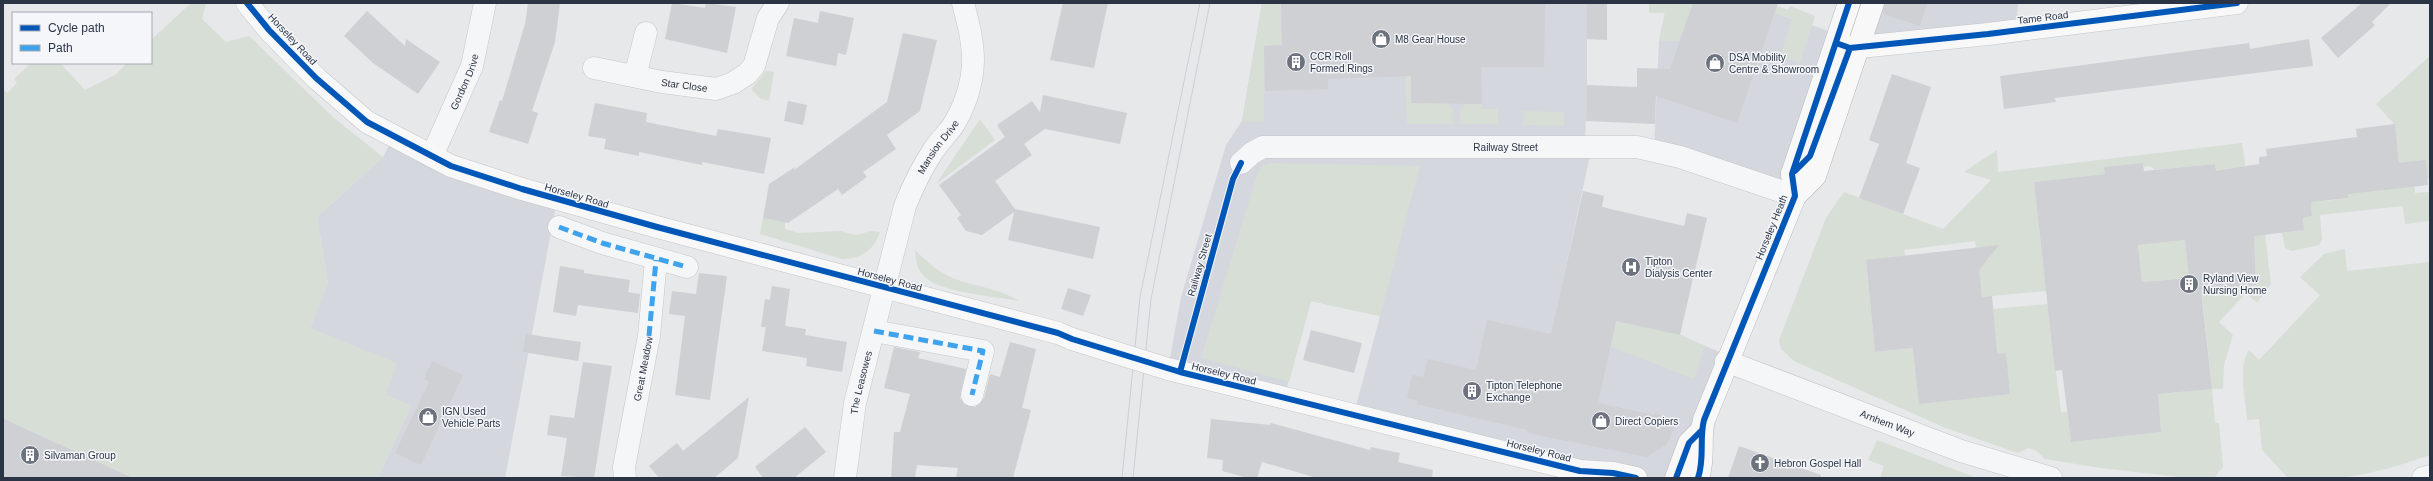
<svg xmlns="http://www.w3.org/2000/svg" width="2433" height="481" viewBox="0 0 2433 481" font-family="Helvetica,sans-serif">
  <rect width="100%" height="100%" fill="#e6e8ea"/>
  <path fill="#d4d7dd" d="M1262,3H1587V85L1585,146H1592L1557,308L1680,335L1729,356L1685,478H1601L1354,414L1380,316L1311,301L1284,398L1168,369L1181,297L1226,145L1242,121Z
    M1667,3H1745L1850,38L1861,3H2018L2016,31L1850,48L1795,196L1654,151L1659,41Z
    M394,136L557,200L505,478H378L411,406L386,395L310,328L328,283L317,217L383,157Z"/>
  <path fill="#d6ded6" d="M191,3H206L202,19L226,42L249,36L334,118L383,157L317,217L328,283L310,328L397,363L386,395L411,406L378,478H133L3,418V89L7,93L17,83L14,79L31,63H60L85,90L115,75L127,63H151V40Z
    M1262,3H1281L1282,45L1264,46V122L1242,121Z
    M1649,3H1693L1680,41H1659L1665,13H1649Z
    M1730,3H1768L1788,10L1790,6L1815,16L1800,63L1780,57L1792,18L1775,13L1773,18Z
    M2430,56V178L2427,179L2399,163L2395,125L2376,104Z
    M1411,66V103H1449V107L1453,108V124H1407L1405,76Z
    M766,71L774,72L769,101L761,99L751,89Z
    M1464,104H1482V109H1498V124H1460V108H1463Z
    M1523,111L1564,112V126L1523,125Z
    M980,119L995,140L936,184Z
    M2242,143L2246,171L2242,273L2142,282L2138,245L2185,240L2187,259L2225,255L2215,164L2155,170L2150,166L2144,167L2143,163L2105,167V174L2034,182L2044,273L2059,272L2129,283L1982,297L1978,264L1984,263L1989,258L1988,251L1976,248L1975,241L1904,250L1905,256L1866,261L1875,352L1914,348L1988,355L1993,309L2103,299L2051,331L2061,412H2067L2071,442L2161,432L2157,392L2169,359L2172,393L2212,388L2202,295L2162,300L2115,298L2256,285L2253,217L2263,216L2271,284L2257,303L2246,293L2219,322L2233,335L2224,365L2223,389H2212L2215,423H2219L2223,467L2214,478H2188L2101,468L2045,459L2037,451L2028,448L2018,453L1946,428L1794,361L1781,349L1779,340L1826,218L1844,192L1943,229L1991,180L1964,172L1997,150L1998,172Z
    M1270,163L1420,166L1380,316L1311,301L1289,382L1201,358L1257,175L1263,165Z
    M2414,175L2415,193L2430,192V221L2405,224L2403,206L2320,215L2322,240L2319,245L2292,251L2285,248L2282,233L2304,230L2303,218L2312,216L2310,192L2326,201L2348,198L2347,188Z
    M763,218L785,222V229L798,233L840,231L856,235L871,231L880,232C874,250 861,259 842,259L760,234Z
    M2345,249L2347,271L2430,262V455C2400,465 2370,475 2337,478C2321,479 2304,478 2288,478L2262,450L2259,419L2247,420C2246,399 2237,369 2249,350L2259,360L2320,295L2300,277L2324,254Z
    M915,250C928,263 940,274 958,280C978,287 1001,289 1019,301C995,296 936,293 922,274C916,267 916,258 915,250Z
    M1557,308L1680,335L1705,346L1694,379L1604,344Z
    M1877,440L1977,478H1880L1884,466L1868,460Z"/>
  <path fill="#ced0d3" fill-rule="evenodd" d="M528,3H560L555,42L532,111L538,113L528,144L489,132L500,100L502,101L525,24Z
    M672,3L705,8L706,3L736,7L727,53L665,39Z
    M1063,3H1108L1094,68L1050,60Z
    M1281,3H1545L1544,67H1481L1482,104L1411,103V76L1328,79V89L1265,91L1264,46L1282,45Z
    M1587,3H1607V40L1587,39Z
    M1693,3H1778L1737,123L1656,96L1655,124L1586,121L1587,85L1637,87V68L1670,69Z
    M1885,3H1927L1920,26L1883,14Z
    M2362,3H2391L2372,22L2375,25L2338,58L2321,38Z
    M367,11L405,46L406,39L440,62L418,94L373,63L344,36Z
    M820,11L854,18L846,55L838,53L836,66L786,56L794,18L818,23Z
    M903,33L937,40L920,111L887,135L896,149L863,172L867,177L842,195L838,189L788,223L763,218L769,184L795,167L794,170L887,102Z
    M2309,39L2313,66L2055,98L2056,102L2004,109L2000,76L2249,43L2250,49Z
    M1892,74L1931,87L1906,163L1920,168L1903,214L1859,198L1879,144L1869,140Z
    M1043,95L1127,113L1120,144L1045,129L1024,144L1032,155L995,181L1015,209L1100,227L1093,259L1008,240L1014,212L982,235L966,231L957,218L961,215L939,185L1005,137L997,125L1032,101L1040,112Z
    M788,101L807,105L803,125L784,121Z
    M595,103L647,113L646,122L716,136L718,129L771,138L764,174L702,162V165L639,152V156L604,149L606,139L588,136Z
    M2395,124L2399,163L2426,160L2428,185L2348,194V198L2311,202L2312,216L2303,218L2304,230L2254,236L2256,285L2201,290L2212,389L2158,394L2161,432L2071,442L2062,370L2055,371L2034,182L2105,174L2104,167L2143,163L2144,171L2215,164L2216,171L2259,164V157L2267,156L2266,149L2357,137L2356,129ZM2185,240L2189,278L2142,282L2138,245Z
    M1583,191L1604,196L1602,207L1684,226L1687,213L1707,218L1680,335L1616,321L1598,403L1654,415L1655,413L1677,423L1667,444L1647,457L1527,433V430L1417,404L1418,401L1407,398L1412,375L1423,377L1428,359L1476,370L1487,320L1551,334Z
    M1999,245L1979,270L1982,297L1992,296L1997,354L2006,353L2010,394L1919,404L1913,348L1875,352L1866,260Z
    M560,266L584,270V273L630,280L628,292L640,294L638,313L578,305L576,316L553,312Z
    M699,273L727,276L710,400L675,395L685,316L669,314L672,291L696,294Z
    M772,286L790,289L785,326L806,329L805,335L847,342L842,372L806,366L807,358L762,351L766,327H761L765,299L770,300Z
    M1068,288L1091,295L1083,316L1061,309Z
    M1311,330L1362,343L1354,373L1303,360Z
    M526,334L581,342L578,361L523,352Z
    M1010,342L1036,349L1022,408L1031,410L1013,478H956L958,468L917,465L915,478H891L894,432H900L910,394L884,388L894,347L920,352L918,358L966,369L960,398L964,404L975,407L984,398L990,374L1000,377Z
    M432,361L463,375L421,465L395,453L429,382L424,379Z
    M583,362L612,366L594,478L561,476L567,438L547,435L550,415L574,418Z
    M749,397L738,458L714,478H659L649,466L677,443L683,451Z
    M3,418L22,427L133,478H3Z
    M1211,419L1270,425L1271,423L1370,450L1371,447L1400,453L1398,462L1433,470L1432,478H1317L1262,462L1257,478H1248L1222,471L1223,460L1207,458Z
    M805,427L826,452L794,478H763L755,467Z
    M1739,446L1821,475V478H1728Z"/>
  <g fill="none" stroke-linecap="round" stroke-linejoin="round">
    <g stroke="#c4c6c8" stroke-width="23">
      <g id="street">
        <path id="s1" d="M594,68L662,82L716,89L733,83L747,74L754,66L768,18L778,3"/>
        <path d="M635,76L646,33"/>
        <path id="s2" d="M432,156L472,66L485,3"/>
        <path id="s3" d="M1241,163L1252,153L1263,147H1637L1680,157L1795,196"/>
        <path d="M559,227L602,243L687,267"/>
        <path d="M874,331L983,351L972,395"/>
        <path id="s4" d="M1726,361L1961,451L2051,478"/>
        <path id="s5" d="M625,478L624,467L649,336L656,260"/>
        <path id="s6" d="M845,478L855,403L905,206C913,186 921,169 933,151C938,143 946,135 952,127C964,109 973,83 973,60C973,41 968,22 963,3"/>
        <path d="M2423,478L2430,476"/>
      </g>
    </g>
    <g stroke="#c4c6c8" stroke-width="23">
      <path id="secondary" d="M247,3L269,30L316,78L367,122L451,166L522,189L657,227L1058,333L1072,339
        M1841,45L1850,48L1988,34L2237,3
        M1792,174L1810,156L1824,117
        M1168,369L1580,471L1613,473L1636,478"/>
    </g>
    <g stroke="#b8bbbf" stroke-width="23">
      <path id="highway" d="M1795,196L1792,174L1849,3
        M1676,478L1689,443L1701,431
        M1698,478C1705,458 1699,439 1704,420L1795,196L1815,176L1873,3"/>
    </g>
    <use href="#street" stroke="#f5f6f7" stroke-width="22"/>
    <use href="#secondary" stroke="#f8f8f8" stroke-width="22"/>
    <use href="#highway" stroke="#f8f8f8" stroke-width="22"/>
    <path stroke="#cecfd2" stroke-width="1" d="M1122,478L1140,297L1200,3
      M1133,478L1151,299L1210,3"/>
    <g stroke="#c4c6c8" stroke-width="23" stroke-linecap="butt">
      <path id="secondary-bridge" d="M1072,339L1168,369"/>
    </g>
    <use href="#secondary-bridge" stroke="#f8f8f8" stroke-width="22"/>
    <path stroke="#3ea3ec" stroke-width="5" stroke-dasharray="10 5" stroke-linecap="butt" d="M559,227L602,243L687,267
      M874,331L983,351L972,395
      M649,336L656,260"/>
    <g stroke="#f4f6f9" stroke-width="8">
      <path id="cycleway" d="M247,3L269,30L316,78L367,122L451,166L522,189L657,227L1058,333L1072,339L1180,372L1580,471L1613,473L1636,478
        M1836,43L1850,48L1988,34L2237,3
        M1795,171L1810,156L1850,48
        M1180,372L1233,179L1241,163
        M1676,478L1689,443L1701,431
        M1698,478C1705,458 1699,439 1704,420L1795,196L1792,174L1849,3"/>
    </g>
    <use href="#cycleway" stroke="#0057b8" stroke-width="6"/>
  </g>
  <defs>
    <g id="shop-disc" transform="scale(1)"><circle r="9.5" fill="#6c737f" stroke="#f4f6f9"/><path d="M-5-2.5h2.3a2.7 3.5 0 0 1 5.4 0H5L5.5 6h-11ZM-1.5-2.5h3a1.5 2.3 0 0 0-3 0Z" fill="#fff"/></g>
    <g id="building-disc" transform="scale(1)"><circle r="9.5" fill="#6c737f" stroke="#f4f6f9"/><path d="M-4-6H4V6H1V3H-1V6H-4ZM-2.5-4.3h1.7v1.8h-1.7ZM.8-4.3h1.7v1.8H.8ZM-2.5-1h1.7V.8h-1.7ZM.8-1h1.7V.8H.8Z" fill="#fff"/></g>
    <g id="hospital-disc" transform="scale(1)"><circle r="9.5" fill="#6c737f" stroke="#f4f6f9"/><path d="M-5-5h3v3.5h4V-5h3V5h-3V1.5h-4V5h-3Z" fill="#fff"/></g>
    <g id="church-disc" transform="scale(1)"><circle r="9.5" fill="#6c737f" stroke="#f4f6f9"/><path d="M-1.2-6h2.4v3.5h3.3v2.4h-3.3V6h-2.4V-.1h-3.3v-2.4h3.3Z" fill="#fff"/></g>
  </defs>
  <g fill-rule="evenodd">
    <use href="#shop-disc" x="1381" y="39"/>
    <use href="#building-disc" x="1296" y="62"/>
    <use href="#shop-disc" x="1715" y="63"/>
    <use href="#hospital-disc" x="1631" y="267"/>
    <use href="#building-disc" x="2189" y="284"/>
    <use href="#building-disc" x="1472" y="391"/>
    <use href="#shop-disc" x="428" y="417"/>
    <use href="#shop-disc" x="1601" y="421"/>
    <use href="#building-disc" x="30" y="455"/>
    <use href="#church-disc" x="1760" y="463"/>
  </g>
  <g text-anchor="middle" stroke-width="3" stroke-linejoin="round" paint-order="stroke">
    <g font-size="10" fill="#2b3445" stroke="#f4f6f9">
      <text transform="translate(2043 17) rotate(-7)" y="4">Tame Road</text>
      <text transform="translate(293 39) rotate(47)" y="4">Horseley Road</text>
      <text dy="4" stroke="none"><textPath href="#s2" startOffset="81">Gordon Drive</textPath></text>
      <text dy="4" stroke="none"><textPath href="#s1" startOffset="92">Star Close</textPath></text>
      <text dy="4" stroke="none"><textPath href="#s6" startOffset="347">Mansion Drive</textPath></text>
      <text dy="4" stroke="none"><textPath href="#s3" startOffset="270">Railway Street</textPath></text>
      <text transform="translate(577 195) rotate(16)" y="4">Horseley Road</text>
      <text transform="translate(1771 227) rotate(-68)" y="4">Horseley Heath</text>
      <text transform="translate(1199 265) rotate(-74)" y="4">Railway Street</text>
      <text transform="translate(890 279) rotate(15)" y="4">Horseley Road</text>
      <text dy="4" stroke="none"><textPath href="#s5" startOffset="111">Great Meadow</textPath></text>
      <text transform="translate(1224 373) rotate(14)" y="4">Horseley Road</text>
      <text dy="4" stroke="none"><textPath href="#s6" startOffset="97">The Leasowes</textPath></text>
      <text dy="4" stroke="none"><textPath href="#s4" startOffset="173">Arnhem Way</textPath></text>
      <text transform="translate(1539 450) rotate(14)" y="4">Horseley Road</text>
    </g>
    <g font-size="10" fill="#2b3445" stroke="#f4f6f9" text-anchor="start">
      <text x="1395" y="43">M8 Gear House</text>
      <text x="1310" y="60">CCR Roll<tspan x="1310" dy="12">Formed Rings</tspan></text>
      <text x="1729" y="61">DSA Mobility<tspan x="1729" dy="12">Centre &amp; Showroom</tspan></text>
      <text x="1645" y="265">Tipton<tspan x="1645" dy="12">Dialysis Center</tspan></text>
      <text x="2203" y="282">Ryland View<tspan x="2203" dy="12">Nursing Home</tspan></text>
      <text x="1486" y="389">Tipton Telephone<tspan x="1486" dy="12">Exchange</tspan></text>
      <text x="442" y="415">IGN Used<tspan x="442" dy="12">Vehicle Parts</tspan></text>
      <text x="1615" y="425">Direct Copiers</text>
      <text x="44" y="459">Silvaman Group</text>
      <text x="1774" y="467">Hebron Gospel Hall</text>
    </g>
  </g>
  <rect width="2433" height="481" fill="none" stroke="#2b3445" stroke-width="8"/>
  <rect x="12" y="12" width="140" height="52" fill="#f4f6f9" stroke="#a4a8b1"/>
  <rect x="20" y="25" width="20" height="6" fill="#0057b8" stroke="#a4a8b1"/>
  <text x="48" y="32" font-size="12" fill="#2b3445">Cycle path</text>
  <rect x="20" y="45" width="20" height="6" fill="#3ea3ec" stroke="#a4a8b1"/>
  <text x="48" y="52" font-size="12" fill="#2b3445">Path</text>
</svg>
